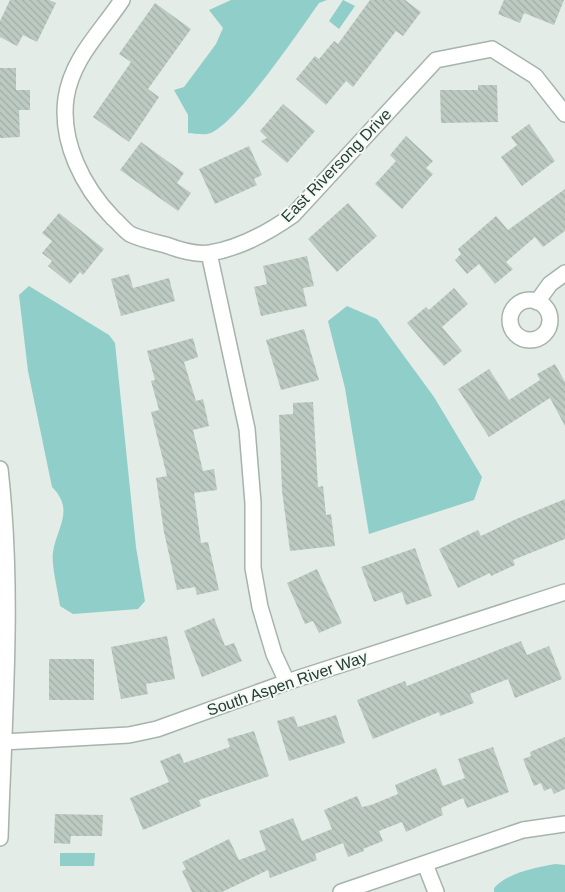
<svg xmlns="http://www.w3.org/2000/svg" width="565" height="892" viewBox="0 0 565 892" font-family="Arial,sans-serif">
  <defs>
    <pattern id="building-back-hatch" width="6" height="6" patternUnits="userSpaceOnUse" patternTransform="scale(1.25)"><rect width="6" height="6" fill="#bccac1"/><path d="M-1 5l2 2M0 0l6 6M5-1l2 2" fill="none" stroke="#a1aea6"/></pattern>
  </defs>
  <rect width="100%" height="100%" fill="#e3ece6"/>
  <path fill="#8fcec9" d="M231,0H327L319,3C302,27 232,131 207,134C201,135 194,133 188,133V115L174,90L184,87L216,44L223,28L209,10Z
    M343,0L355,6L339,29L329,21Z
    M29,286L109,335L115,343L136,547L145,601L138,609L73,614L60,606C58,591 51,565 53,552C57,527 75,510 52,487L28,371L19,295Z
    M347,306L377,319L434,397L482,477L474,500L369,534L345,388L328,321Z
    M60,853H95L94,866H60Z
    M555,864L565,865V892H494V888C509,872 535,868 555,864Z"/>
  <path fill="url(#building-back-hatch)" d="M10,0H49L56,3L37,42L23,35L17,46L0,37V21Z
    M370,0H405L421,12L403,36L396,31L353,87L346,81L326,105L296,79L315,56L319,59L334,41L338,44Z
    M504,0H564L554,25L524,13L520,23L498,14Z
    M155,3L191,29L148,89L159,97L129,142L93,117L131,62L119,54Z
    M0,68H16V90H30V110H19L20,137L0,138Z
    M478,85H497L498,122L441,123L440,90H478Z
    M283,104L315,131L287,163L261,141L267,138L260,131Z
    M529,124L555,161L522,186L501,157L517,145L511,137Z
    M406,136L433,161L426,168L433,174L402,209L375,184L396,161L390,155Z
    M141,142L184,173L177,183L191,193L178,211L120,170Z
    M249,146L262,175L254,179L257,185L215,204L199,169Z
    M565,189V231L543,247L535,237L506,262L513,269L495,284L479,264L467,274L455,260L461,254L458,249L496,216L508,230Z
    M348,203L377,236L337,272L308,239Z
    M59,213L104,249L83,275L80,272L70,284L48,266L52,261L42,253L52,241L42,233Z
    M307,256L314,286L303,288L307,306L261,316L254,287L267,284L263,266Z
    M129,274L133,288L169,278L175,301L121,316L111,279Z
    M454,288L468,304L442,327L462,351L444,366L407,323L426,307L429,310Z
    M304,329L319,380L281,390L266,340Z
    M193,338L198,357L184,362L196,401L203,399L209,426L193,430L203,471L214,469L217,490L194,493L201,543L208,542L219,590L197,595L195,587L177,590L164,532L156,478L167,476L151,412L159,410L151,381L155,380L147,351Z
    M555,364L565,382V426L550,398L489,437L458,389L489,369L509,400L540,380L537,374Z
    M313,402L318,487L323,486L326,515L331,514L335,546L290,551L282,491L279,415L293,414V403Z
    M565,499V539L513,560L515,565L491,576L490,573L458,588L439,549L478,530L481,536L514,520Z
    M415,548L432,596L406,605L402,592L374,602L361,567Z
    M317,569L342,623L319,633L313,621L305,624L287,583Z
    M214,618L225,646L234,643L242,661L202,677L184,631Z
    M167,636L175,679L146,684L148,694L121,699L111,647Z
    M521,641L527,655L549,646L562,679L515,698L508,679L470,694L474,703L440,716L439,712L373,739L357,700L405,681L407,686Z
    M49,659H94V700H49Z
    M336,715L345,743L289,761L277,721L294,716L298,727Z
    M254,731L269,776L199,800L201,806L143,830L130,798L169,782L160,761L180,753L184,763L230,747L227,739Z
    M565,737V789L554,794L551,788L544,791L541,783L534,786L523,759L531,756L530,752Z
    M493,747L509,792L467,808L463,798L441,808L443,815L406,832L402,822L379,831L383,841L363,849L364,851L348,857L343,843L315,854L317,860L270,878L268,870L222,892H192L182,871L186,869L182,862L229,839L239,860L266,850L259,831L293,818L302,841L332,829L324,810L357,796L362,807L371,805L398,794L395,785L436,768L443,786L465,778L458,759Z
    M55,814L103,815L102,836H71L70,844L54,843Z"/>
  <g fill="none" stroke-linecap="round" stroke-linejoin="round">
    <g stroke="#a6b4ac" stroke-width="18">
      <path id="minor" d="M122,0C101,32 72,58 66,98C60,142 83,187 113,218C118,222 124,230 130,234C140,239 154,242 166,245C179,250 196,255 210,253C240,248 269,232 293,215L436,60L492,49L535,76L565,114
        M209,253L247,429L253,503V568L260,607L274,654L287,682
        M510 320a20 20 0 1 1 40 0a20 20 0 1 1-40 0Z
        M537,302L550,284L565,273
        M3,742L129,735L157,729L287,682L565,592
        M425,864L436,892
        M341,892L523,830L565,824"/>
    </g>
    <g stroke="#a6b4ac" stroke-width="18">
      <path id="tertiary" d="M0,469C14,592 4,715 0,838"/>
    </g>
    <use href="#minor" stroke="#fff" stroke-width="15"/>
    <use href="#tertiary" stroke="#fff" stroke-width="15"/>
  </g>
  <g text-anchor="middle" stroke-width="4" stroke-linejoin="round" paint-order="stroke">
    <g font-size="16" fill="#243d30" stroke="#f4f9f5">
      <text transform="translate(336 165) rotate(-46)" y="6">East Riversong Drive</text>
      <text transform="translate(287 683) rotate(-19)" y="6">South Aspen River Way</text>
    </g>
  </g>
</svg>
